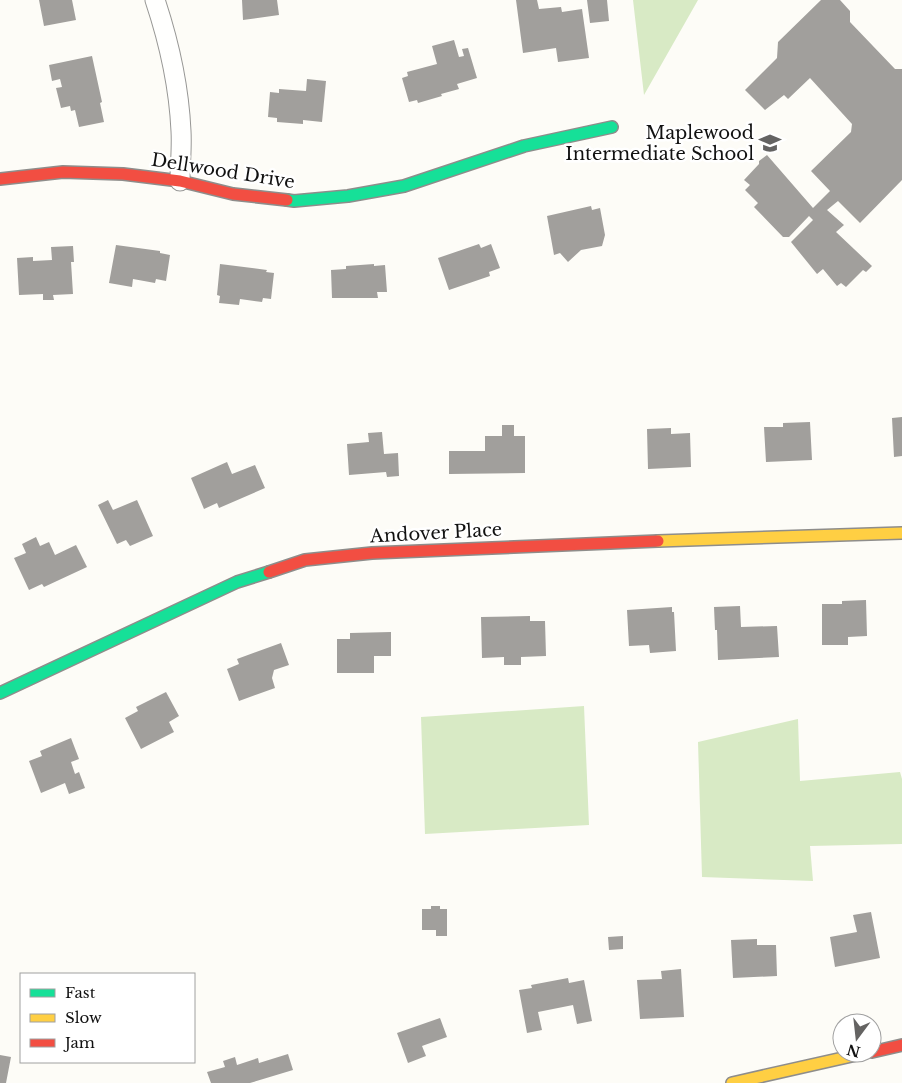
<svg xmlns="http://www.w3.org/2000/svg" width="902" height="1083" viewBox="0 0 902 1083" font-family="'Libre Baskerville',serif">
  <rect width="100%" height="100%" fill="#fdfcf7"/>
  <path fill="#d8eac5" d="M633,0H698L644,95Z
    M584,706L589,825L425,834L421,717Z
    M798,719L800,781L900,772L902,779V844L810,846L813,881L702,877L698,742Z"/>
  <path fill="#a19f9c" d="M39,0H72L76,20L44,26Z
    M242,0H277L279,15L243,20Z
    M516,0H537L539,9L561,7L562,12L582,9L589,58L558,62L556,48L523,53Z
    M587,0H607L609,21L590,23Z
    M821,0H840L850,11V22L895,69H902V180L860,223L838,201L827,210L844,225L836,232L872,266L866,272L863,270L846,287L841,283L837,286L823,269L817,274L791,242L813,220L809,216L789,237H783L754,207L758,203L745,190L750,185L744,180L759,164V161L767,155L813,208L830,191L811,171L851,132L852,124L810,78L788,99L784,95L765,110L745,90L777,58L778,42Z
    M454,40L459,57L464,56L462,49L468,48L477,78L457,84L459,89L441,94L442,96L418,103L417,100L409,102L402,78L408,76L407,72L437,64L432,46Z
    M92,56L102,102L100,103L104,122L79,127L75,110L71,111L70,106L61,108L56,88L62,87L60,79L52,81L49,65Z
    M307,79L326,81L322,122L303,120V124L277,122V118L268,117L270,92L279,93V89L306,91Z
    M591,206L592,210L600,208L605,235L602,246L581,250L568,262L560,253L554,255L547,216Z
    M479,244L481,248L491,244L500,268L489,272L490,276L449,290L438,258Z
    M116,245L160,251V253L170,255L166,281L156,279L155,283L133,279L132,287L109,283Z
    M73,246L74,262H71L73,294L53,295L54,300H43V294L19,295L17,258L33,257V261L52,260L51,247Z
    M220,264L267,270L266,272L274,273L271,299L263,298L262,302L240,299L239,305L219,303L220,296L217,295Z
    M374,264V266L385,265L387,292H377L378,298H332L331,270L346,269V266Z
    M902,417V456L894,457L892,418Z
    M810,422L812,460L766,462L764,427H783V423Z
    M502,425H514V436H525V473L449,474V451H485V436H502Z
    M671,428V434L690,433L691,467L648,469L647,429Z
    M382,432L384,454L398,453L399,476L387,477L386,472L349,475L347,444L369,442L368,433Z
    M227,462L232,474L255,465L265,488L219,508L217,503L204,509L191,478Z
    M108,500L113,510L137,500L153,536L130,546L126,540L117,544L98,505Z
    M36,537L40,546L49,542L55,555L76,545L87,567L44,587L42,584L29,590L14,558L26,553L22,544Z
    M866,600L867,636L848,637V645H822V604H842V601Z
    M740,606L741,627L777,626L779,657L718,660L717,630H715L714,607Z
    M672,607V612H674L676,651L650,653L649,645L629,646L627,610Z
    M530,616V621H545L546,656L521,657V665H504V657L482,658L481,617Z
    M391,632V656H374V673H337V639H350V633Z
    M281,643L289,665L274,670L272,678L275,688L239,701L227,669L239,664L237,659Z
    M166,692L179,716L169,722L174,732L141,749L125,718L138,711L136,707Z
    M71,738L79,759L71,762L75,774L79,772L85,788L69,794L65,783L41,793L29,761L42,756L40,751Z
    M431,906H440V909H447V936H436V930H422V909H431Z
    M871,912L880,958L835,967L830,937L857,932L853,915Z
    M623,936V949L609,950L608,937Z
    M757,939V945H776L777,976L733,978L731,940Z
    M681,969L684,1017L640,1019L637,980L662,979L661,971Z
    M568,978L569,983L584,980L592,1021L577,1024L573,1005L538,1012L542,1030L527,1033L519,990L532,988L531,985Z
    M440,1018L447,1037L422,1046L426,1056L408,1063L397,1033Z
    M288,1054L293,1070L250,1083H211L207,1072L225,1067L223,1061L235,1057L237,1065L258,1058L259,1063Z
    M0,1055L11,1057L6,1083H0Z"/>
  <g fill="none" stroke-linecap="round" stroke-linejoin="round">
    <g stroke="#979795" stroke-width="21">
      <path id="street" d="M155,0C169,42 179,87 181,131C182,148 180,165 180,181"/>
    </g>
    <g stroke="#8e8d8b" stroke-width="14">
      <path id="fast" d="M287,200L294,201L348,196L404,186L524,146L612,127
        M0,693L237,582L269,572"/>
    </g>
    <g stroke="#8e8d8b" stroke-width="14">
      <path id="slow" d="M658,541L902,533
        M732,1083L865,1053"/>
    </g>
    <g stroke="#8e8d8b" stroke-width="14">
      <path id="jam" d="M0,179L63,172L123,174L180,181L233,194L287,200
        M269,572L305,560L372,553L658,541
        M872,1052L902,1045"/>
    </g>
    <use href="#street" stroke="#fffffe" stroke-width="19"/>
    <use href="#fast" stroke="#16e098" stroke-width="11"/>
    <use href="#slow" stroke="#ffcf43" stroke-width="11"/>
    <use href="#jam" stroke="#f24e42" stroke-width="11"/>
  </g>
  <defs>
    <g id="school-bare" transform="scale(1.725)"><path d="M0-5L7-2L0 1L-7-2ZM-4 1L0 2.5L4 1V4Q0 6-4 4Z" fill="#646362" stroke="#fff" stroke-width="2.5" paint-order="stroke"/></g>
  </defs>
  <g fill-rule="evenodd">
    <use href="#school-bare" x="770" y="143"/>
  </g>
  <g text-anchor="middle" stroke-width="5" stroke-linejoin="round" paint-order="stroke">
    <g font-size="18" fill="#111" stroke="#fff" text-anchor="end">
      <text x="754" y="139">Maplewood<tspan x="754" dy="21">Intermediate School</tspan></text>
    </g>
    <g font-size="18" fill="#111" stroke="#fff">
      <text transform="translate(223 171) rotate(9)" y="6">Dellwood Drive</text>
      <text transform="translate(436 533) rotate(-3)" y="6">Andover Place</text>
    </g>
  </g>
  <rect x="20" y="973" width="175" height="90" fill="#ffffff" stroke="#a0a0a0"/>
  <rect x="30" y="989" width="25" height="8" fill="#16e098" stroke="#a0a0a0"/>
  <text x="65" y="998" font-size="15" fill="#111111">Fast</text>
  <rect x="30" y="1014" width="25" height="8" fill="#ffcf43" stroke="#a0a0a0"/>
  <text x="65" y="1023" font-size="15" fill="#111111">Slow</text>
  <rect x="30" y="1039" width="25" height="8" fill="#f24e42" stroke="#a0a0a0"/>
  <text x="65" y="1048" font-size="15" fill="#111111">Jam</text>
  <g transform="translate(857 1038) rotate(195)"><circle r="24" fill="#ffffff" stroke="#a0a0a0"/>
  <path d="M0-4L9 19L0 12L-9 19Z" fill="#646362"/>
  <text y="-8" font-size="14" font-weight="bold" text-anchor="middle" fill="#111111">N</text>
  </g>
</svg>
